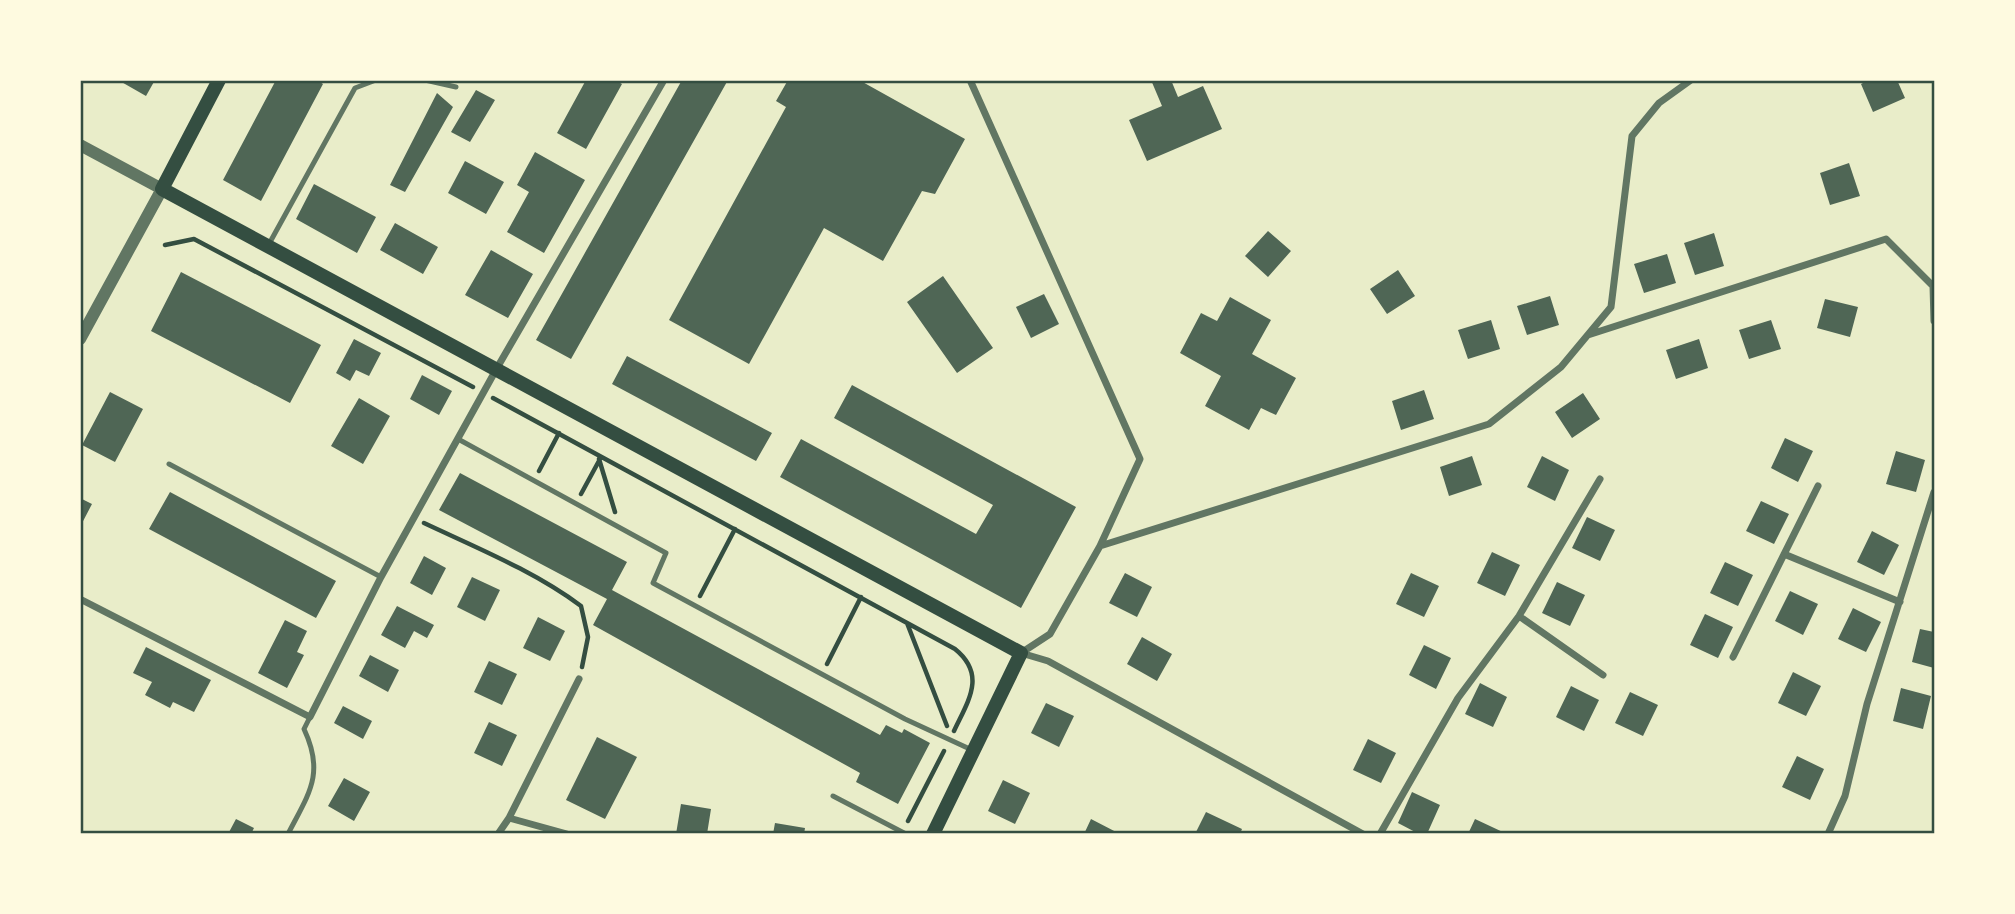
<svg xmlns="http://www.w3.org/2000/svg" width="2015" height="914" viewBox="0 0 2015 914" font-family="Manrope,sans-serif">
  <rect width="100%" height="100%" fill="#e9edc9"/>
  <path fill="#4f6655" d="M118,80H155L146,96Z
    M276,80H317L323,84L261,201L223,180Z
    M586,80H615L622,84L586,149L557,133Z
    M682,80H728L571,359L536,340Z
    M788,80H859L965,139L935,194L922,191L883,261L824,228L749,364L669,320L786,107L776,101Z
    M1151,80H1171L1178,97L1203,86L1222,129L1147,161L1129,120L1162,106Z
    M1869,80H1897L1905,98L1873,112L1861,84Z
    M476,90L495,100L470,142L451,132Z
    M437,93L453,107L405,192L390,185Z
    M535,152L585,180L544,253L507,232L529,192L517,185Z
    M465,161L504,182L486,214L448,193Z
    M1849,163L1860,196L1830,205L1820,173Z
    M314,184L376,217L357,253L296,219Z
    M395,223L438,247L423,274L380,250Z
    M1268,231L1291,251L1268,277L1245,256Z
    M1714,233L1724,266L1695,275L1684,243Z
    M491,250L533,274L508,318L465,295Z
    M1667,254L1676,283L1644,293L1634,264Z
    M1398,270L1415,296L1387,314L1370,289Z
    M181,272L321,345L290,403L151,331Z
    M943,276L993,348L957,373L907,302Z
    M1044,294L1059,324L1031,338L1016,307Z
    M1550,296L1559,325L1527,335L1517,306Z
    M1230,297L1271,320L1252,354L1296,378L1276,415L1261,408L1249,430L1205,406L1221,376L1180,353L1201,313L1217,321Z
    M1825,299L1858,307L1850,337L1817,328Z
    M1491,320L1500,349L1468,359L1458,330Z
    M1771,320L1781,349L1749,359L1739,330Z
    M354,339L381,353L369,376L356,370L350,381L336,373Z
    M1699,339L1708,368L1676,379L1666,350Z
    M627,356L772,433L756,461L612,384Z
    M422,375L452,391L439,415L410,399Z
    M852,385L1076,507L1021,608L780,477L801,439L976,534L993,505L834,418Z
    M1424,390L1434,419L1401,430L1392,401Z
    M110,392L143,409L115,462L82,445Z
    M1583,393L1600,419L1572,438L1555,412Z
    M359,398L390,416L363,464L331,446Z
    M1785,438L1813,451L1798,482L1771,468Z
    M1896,451L1925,460L1916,492L1886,484Z
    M1472,456L1482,485L1449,496L1440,467Z
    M1542,456L1569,470L1555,501L1527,487Z
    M460,473L627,562L612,590L880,735L886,725L902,733L904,729L930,743L898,804L856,782L860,773L593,625L607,599L439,510Z
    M170,492L336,581L316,618L149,529Z
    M80,498L92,504L80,527Z
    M1761,501L1789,514L1774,544L1746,531Z
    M1587,517L1615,530L1600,561L1572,548Z
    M1872,531L1899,545L1884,575L1857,562Z
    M1492,552L1520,565L1505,596L1477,583Z
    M424,556L446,568L432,595L410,583Z
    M1725,562L1753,575L1738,606L1710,593Z
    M1125,573L1152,587L1137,617L1109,603Z
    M1411,573L1439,586L1424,617L1396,604Z
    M472,577L500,590L485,621L457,607Z
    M1557,582L1585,595L1570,626L1542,613Z
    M1790,591L1818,604L1803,635L1775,621Z
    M397,606L434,625L427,638L414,631L405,648L381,635Z
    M1853,608L1881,622L1866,652L1838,639Z
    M1705,614L1733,627L1718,658L1690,645Z
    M538,617L565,631L550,661L523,648Z
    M285,620L307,631L297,652L304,655L287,688L258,673Z
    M1920,629L1934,632V668L1912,662Z
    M1142,637L1172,654L1157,681L1127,664Z
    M1424,645L1451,658L1436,689L1409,675Z
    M146,647L211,680L194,712L173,702L170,708L145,695L152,682L133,673Z
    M370,655L399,670L388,692L359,676Z
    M489,661L517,674L502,705L474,692Z
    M1793,672L1821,686L1806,716L1778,703Z
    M1480,683L1507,697L1493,727L1465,714Z
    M1571,686L1599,700L1584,731L1556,717Z
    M1901,688L1931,696L1923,729L1893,721Z
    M1630,692L1658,705L1643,736L1615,723Z
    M1046,703L1074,716L1059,747L1031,733Z
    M343,706L372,721L363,739L334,723Z
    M489,722L517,735L502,766L474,753Z
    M597,737L637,757L605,819L566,800Z
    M1368,739L1396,753L1381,783L1353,770Z
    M1797,756L1824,769L1810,800L1782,787Z
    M344,778L370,792L354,821L328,806Z
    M1003,780L1030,793L1015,824L988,811Z
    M1412,792L1440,805L1427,834H1419L1398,823Z
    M681,804L711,809L707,834H676Z
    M1206,812L1242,829L1240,834H1195Z
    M236,819L254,828L251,834H228Z
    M1091,819L1120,834H1084Z
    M1475,819L1507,834H1468Z
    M775,823L805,828L804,834H773Z"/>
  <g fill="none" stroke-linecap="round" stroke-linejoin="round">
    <path stroke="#344e41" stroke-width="4.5" d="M165,245L194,239L473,387
      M493,398L955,649C987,675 968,701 954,731
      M599,459L615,512
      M539,471L559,433
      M581,494L600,459
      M424,523C477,548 534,571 581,606L588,637L582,667
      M700,596L735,529
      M907,623L947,726
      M827,664L861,597
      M908,821L944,751"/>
    <path stroke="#617663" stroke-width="5" d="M425,80L456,87
      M269,244L355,88L376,80
      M458,439L666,553L653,583L905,719L972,750
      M169,464L381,577
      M833,796L906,834
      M288,834C309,793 325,774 304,729L310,717"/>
    <path stroke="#617663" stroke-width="7" d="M970,80L1140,459L1100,546L1050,634L1021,653
      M1933,286L1934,321
      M1588,335L1886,239L1934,287
      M1100,546L1489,424L1561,367L1611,307L1632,136L1659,103L1691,80
      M1784,554L1900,602
      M80,599L310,717L381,577L497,368L664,80
      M1519,616L1603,675
      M1021,653L1048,661L1363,834
      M1733,657L1818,486
      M509,818L567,834
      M498,834L509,818L579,679
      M1380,834L1458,698L1519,616L1600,479
      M1828,834L1845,796L1867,704L1934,492"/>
    <path stroke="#617663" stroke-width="12" d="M80,145L162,189L80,339"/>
    <path stroke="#344e41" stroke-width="14" d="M219,80L162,189L1021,653L933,834"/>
  </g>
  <rect width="2015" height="914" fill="none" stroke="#fefae0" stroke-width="164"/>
  <rect x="82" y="82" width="1851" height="750" fill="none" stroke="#344e41" stroke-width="2.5"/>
</svg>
